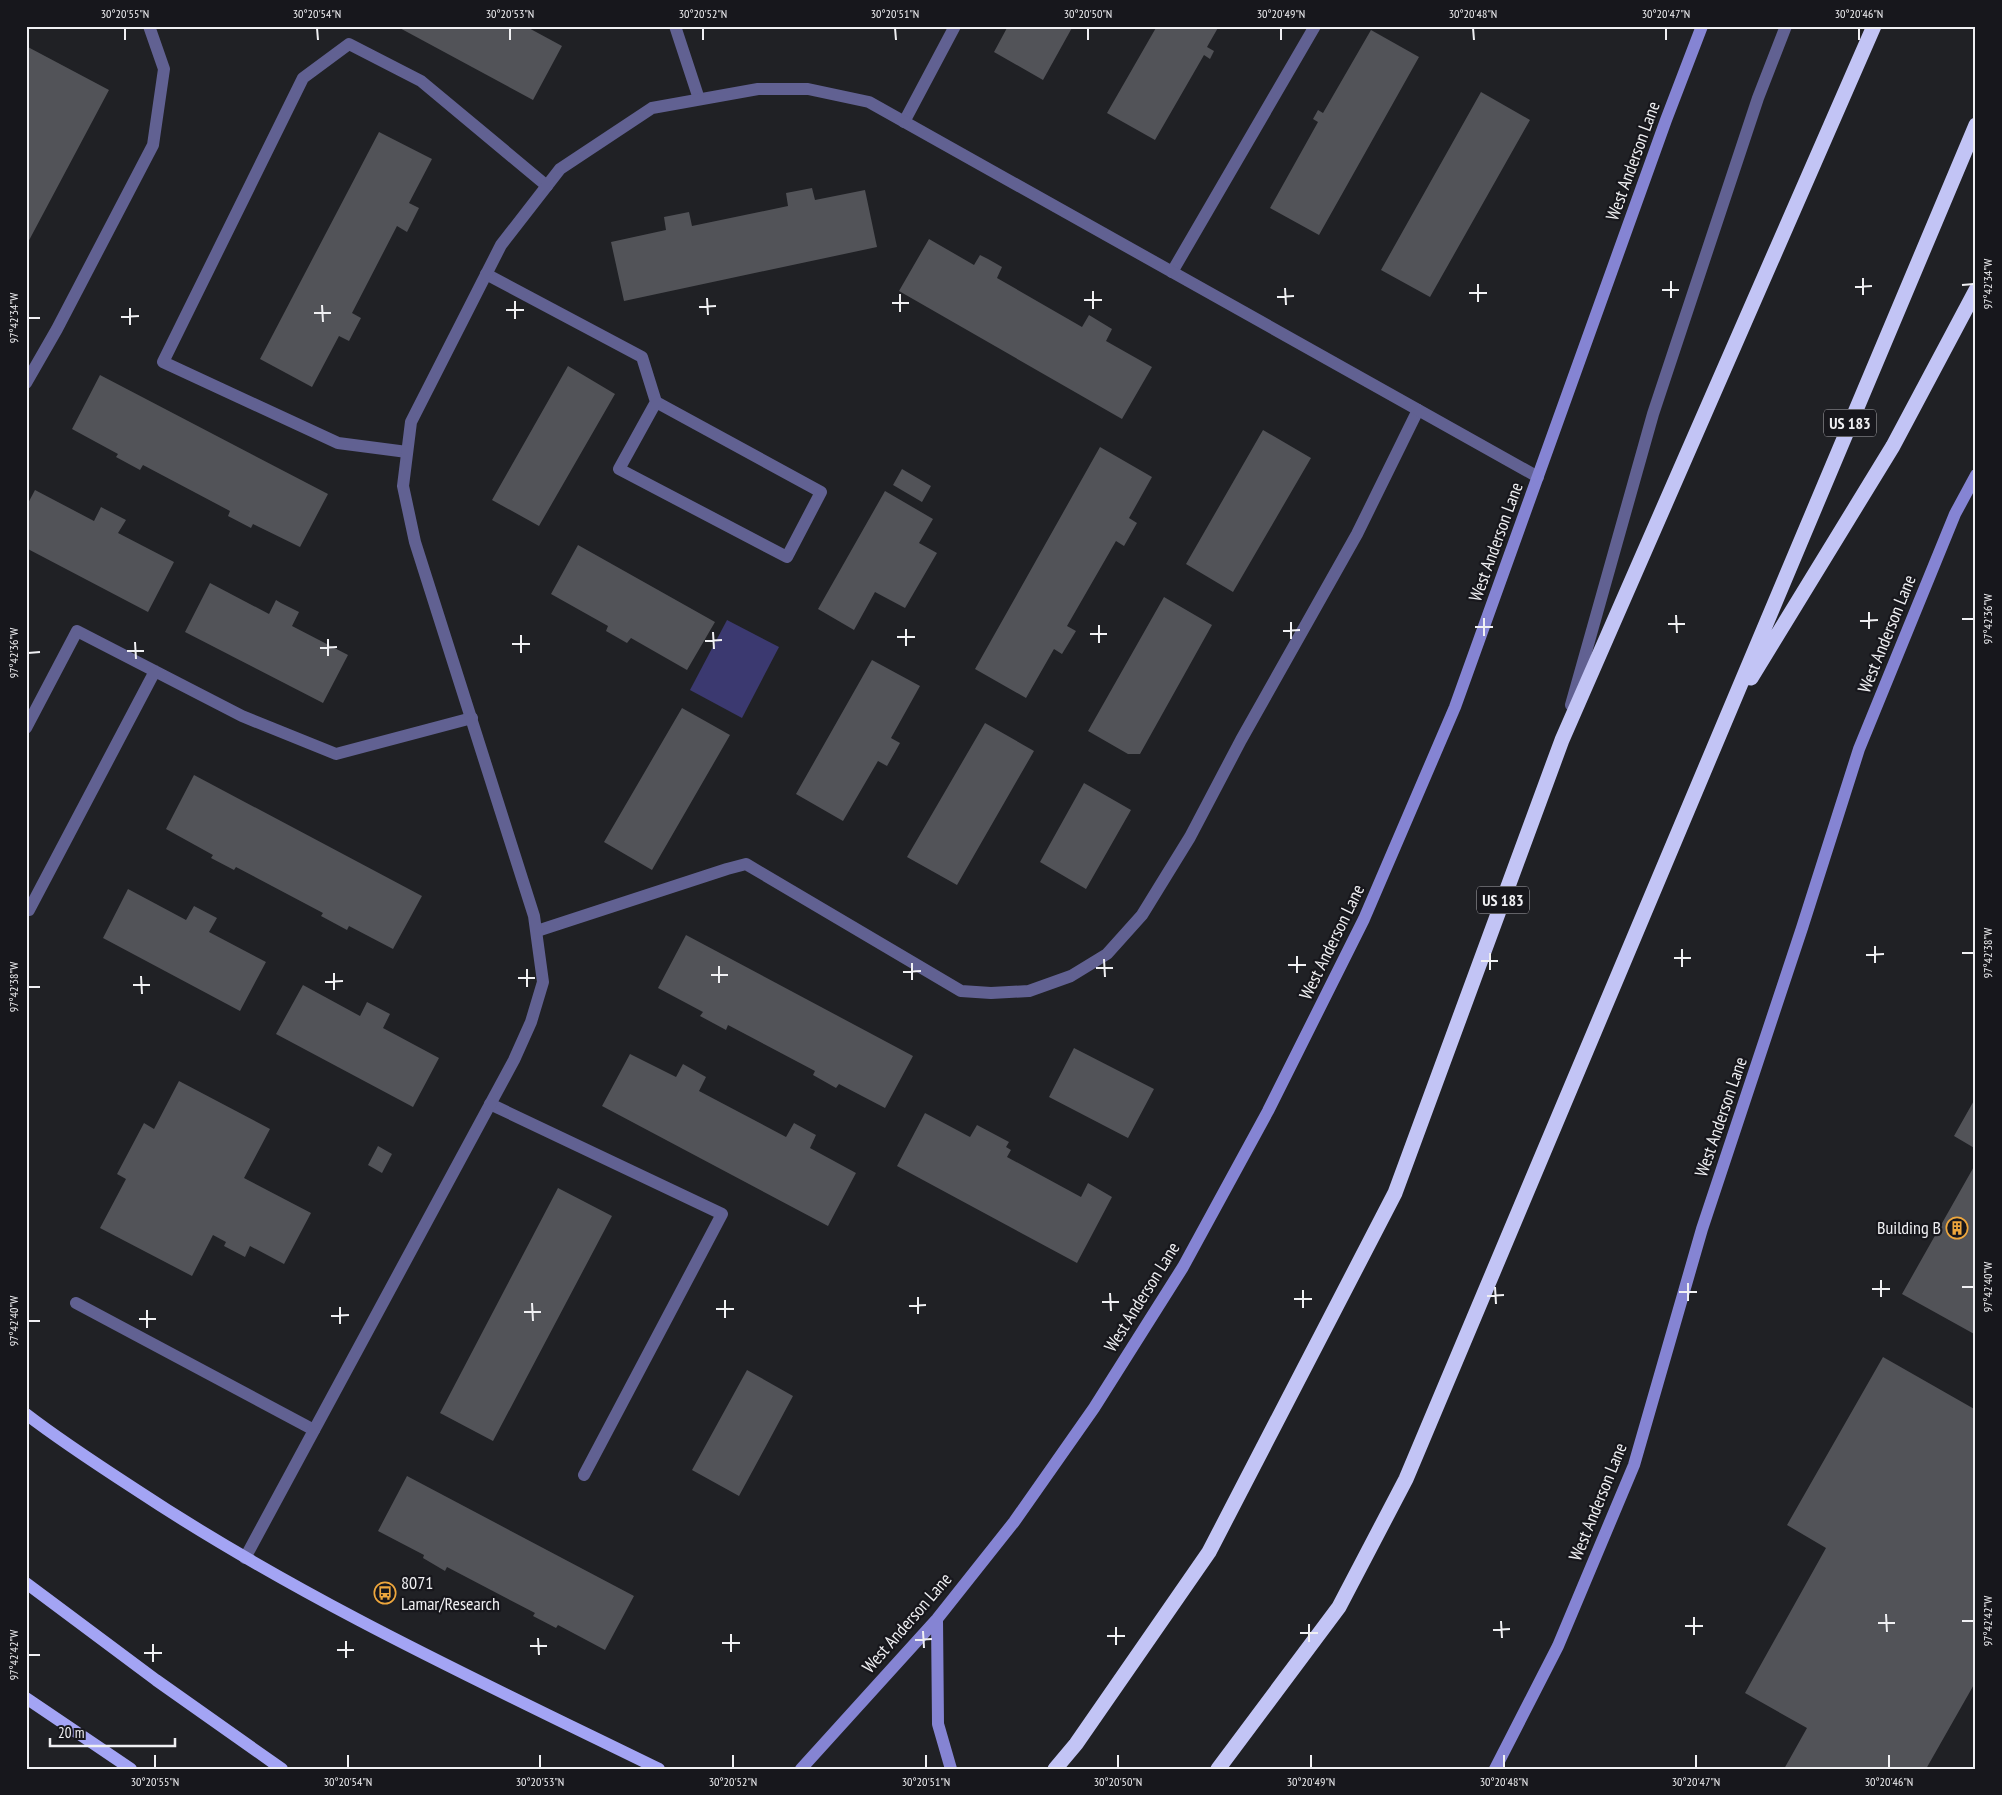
<svg xmlns="http://www.w3.org/2000/svg" width="2002" height="1795" viewBox="0 0 2002 1795" font-family="'PT Sans Narrow',sans-serif">
  <rect width="100%" height="100%" fill="#202125"/>
  <path fill="#3b3970" d="M727,620L779,647L742,718L690,690Z"/>
  <path fill="#525358" d="M396,26H525L562,46L533,100Z
    M1008,26H1073L1043,80L994,52Z
    M1157,26H1219L1207,47L1214,51L1210,59L1204,55L1155,140L1107,113Z
    M1371,30L1419,57L1319,235L1270,208L1318,122L1313,119L1318,110L1323,113Z
    M26,46L109,90L26,246Z
    M1481,92L1530,120L1430,297L1381,270Z
    M379,132L432,159L409,203L419,208L407,232L397,226L352,313L361,318L349,341L339,336L312,387L260,359Z
    M812,188L815,200L865,190L877,247L624,301L611,242L666,230L664,217L689,212L692,226L788,206L786,193Z
    M929,239L974,265L980,255L988,259L1002,267L997,278L1082,327L1089,315L1112,329L1106,341L1152,367L1122,419L899,291Z
    M568,366L615,394L539,526L492,500Z
    M100,375L328,494L300,547L253,524L251,528L228,516L230,511L143,465L140,470L116,457L118,454L72,429Z
    M1263,430L1311,458L1233,592L1186,564Z
    M1100,447L1152,477L1129,518L1137,523L1124,546L1116,541L1067,626L1076,631L1062,654L1054,649L1026,698L975,669Z
    M902,469L931,486L922,502L893,485Z
    M35,490L94,521L101,507L126,520L118,533L174,562L148,612L26,548V507Z
    M885,491L933,519L919,543L937,553L905,608L875,592L854,630L818,609Z
    M578,545L715,622L687,670L631,638L627,643L606,631L608,626L551,594Z
    M210,583L269,614L276,600L281,603L299,612L292,626L348,655L323,703L185,632Z
    M1164,597L1212,625L1140,754H1128L1088,731Z
    M872,660L920,686L891,738L900,743L895,752L887,766L878,761L843,821L796,794Z
    M682,708L730,735L652,870L604,842Z
    M985,723L1034,751L957,885L907,857Z
    M194,775L422,896L393,949L349,926L347,930L321,916L323,913L236,867L234,870L211,858L213,855L166,829Z
    M1084,783L1131,810L1086,889L1040,862Z
    M128,889L186,920L194,906L217,918L209,932L266,962L240,1011L103,938Z
    M686,935L913,1056L885,1108L839,1084L836,1088L813,1075L815,1071L728,1025L726,1030L700,1016L703,1012L658,988Z
    M303,985L360,1016L367,1002L390,1014L383,1028L439,1058L413,1107L276,1034Z
    M1074,1048L1154,1089L1128,1138L1049,1097Z
    M630,1054L676,1077L683,1064L706,1077L699,1091L786,1137L794,1123L816,1135L810,1148L856,1173L828,1226L602,1106Z
    M179,1081L270,1129L244,1178L311,1213L284,1264L250,1246L245,1257L224,1246L226,1242L213,1235L192,1276L100,1228L126,1179L117,1174L144,1123L154,1129Z
    M1976,1097V1149L1954,1136Z
    M925,1113L970,1137L977,1125L1009,1142L1006,1147L1011,1150L1007,1157L1081,1197L1088,1183L1112,1197L1077,1263L897,1166Z
    M378,1146L392,1154L382,1173L368,1165Z
    M1976,1163V1335L1902,1294Z
    M558,1188L612,1216L493,1441L440,1413Z
    M1883,1357L1976,1410V1681L1926,1769H1784L1807,1728L1745,1693L1826,1548L1787,1525Z
    M747,1370L793,1396L739,1496L692,1470Z
    M407,1476L634,1596L605,1650L558,1625L556,1628L533,1616L535,1613L447,1567L445,1571L423,1558L424,1555L378,1531Z"/>
  <g fill="none" stroke-linecap="round" stroke-linejoin="round">
    <path stroke="#616192" stroke-width="12" d="M675,26L699,99
      M904,122L955,26
      M1172,272L1315,26
      M486,274L642,357L656,402L821,492L787,557L619,469L656,402
      M26,383L57,329L153,145L164,69L149,26
      M407,452L338,443L163,362L303,78L349,44L421,81L547,186
      M1571,705L1653,414L1758,98L1786,26
      M26,728L77,631L242,716L336,754L472,718
      M26,909L29,910L155,671
      M537,931L727,869L746,864L961,991L991,993L1029,991L1071,976L1107,954L1142,915L1190,837L1241,740L1357,534L1418,410
      M490,1104L722,1214L584,1475
      M76,1303L314,1430"/>
    <path stroke="#616192" stroke-width="12" d="M245,1558L514,1060L531,1022L543,982L534,916L415,542L403,486L411,422L501,245L560,169L652,108L758,89H808L869,102L1538,477"/>
    <path stroke="#8584d3" stroke-width="12" d="M937,1619L938,1724L951,1769
      M801,1769L937,1619L1014,1522L1094,1408L1183,1267L1268,1111L1364,919L1455,707L1666,120L1702,26
      M1495,1769L1558,1646L1634,1465L1702,1229L1802,928L1859,749L1955,514L1976,475"/>
    <path stroke="#a3a4f4" stroke-width="12" d="M26,1414C61,1441 98,1465 135,1489C301,1599 481,1682 659,1769
      M26,1583L156,1680L282,1769
      M26,1698L131,1769"/>
    <path stroke="#c2c4f5" stroke-width="15" d="M1751,678L1893,446L1976,290
      M1055,1769L1076,1744L1209,1552L1395,1193L1562,740L1874,26
      M1218,1769L1339,1607L1406,1479L1976,125"/>
  </g>
  <path fill="none" stroke="#f0f0f3" stroke-width="2" d="M125,28V40M317,28L318,40M510,28V40M703,28V40M895,28L896,40M1088,28V40M1281,28V40M1473,28L1474,40M1666,28V40M1859,28V40M1863,278V295M1671,281V298M1478,284V302M1962,285L1974,284M1855,287L1872,286M1285,288L1286,305M1662,290H1679M1093,291V309M1469,293H1487M900,294V312M1277,297L1294,296M707,298L708,315M1084,300H1102M515,301V319M892,303H909M322,305L323,322M699,307L716,306M130,308V325M506,310H524M314,313H331M121,317L139,316M28,318H40M1869,612V629M1676,615L1677,633M1484,618V636M1962,619H1974M1860,621L1878,620M1291,622V639M1668,624H1685M1099,625V643M1475,627H1493M906,629V646M1283,631L1300,630M713,632L714,649M1090,634H1107M521,635V653M897,637H915M328,639V656M705,641L722,640M135,642L136,659M512,644H530M320,648L337,647M127,651H144M28,653L40,652M1875,946V963M1682,949V967M1490,953V970M1962,953H1974M1866,955L1884,954M1297,956V973M1674,958H1691M1104,959L1105,977M1481,961H1498M912,963V980M1288,965H1306M719,966V983M1096,968H1113M527,969V987M903,972L921,971M334,973V990M711,975H728M141,976L142,994M518,978H535M325,982L343,981M133,985H150M28,987H40M1881,1280V1297M1688,1283V1301M1495,1287L1496,1304M1962,1287H1974M1872,1289H1890M1303,1290V1308M1679,1292H1697M1110,1293L1111,1311M1487,1296L1504,1295M918,1297V1314M1294,1299H1312M725,1300V1318M1102,1302H1119M532,1303L533,1321M909,1306L926,1305M340,1307V1324M716,1309H734M147,1310V1328M524,1312H541M331,1316L349,1315M139,1319H156M28,1321H40M1886,1614L1887,1632M1694,1617V1635M1501,1621L1502,1638M1962,1621H1974M1878,1623H1895M1309,1624V1642M1685,1626H1703M1116,1627V1645M1493,1630L1510,1629M923,1631L924,1648M1300,1633H1318M731,1634V1652M1107,1636H1125M538,1638L539,1655M915,1640L932,1639M346,1641V1658M722,1643H740M153,1644V1662M530,1646H547M337,1650H354M144,1653H162M28,1655H40M155,1755V1768M348,1755V1768M540,1755V1768M733,1755V1768M926,1755V1768M1118,1755V1768M1311,1755V1768M1504,1755V1768M1696,1755V1768M1889,1755V1768"/>
  <defs>
    <g id="building-ring" transform="scale(1.125)"><circle r="9.5" fill="#17171c" stroke="#eea73d" stroke-width="1.5"/><path d="M-4-6H4V6H1V3H-1V6H-4ZM-2.5-4.3h1.7v1.8h-1.7ZM.8-4.3h1.7v1.8H.8ZM-2.5-1h1.7V.8h-1.7ZM.8-1h1.7V.8H.8Z" fill="#eea73d"/></g>
    <g id="bus-ring" transform="scale(1.125)"><circle r="9.5" fill="#17171c" stroke="#eea73d" stroke-width="1.5"/><path d="M-5-6H5V4H4V6H2V4H-2V6H-4V4H-5ZM-3.5-4V0h7V-4ZM-3.5 1.2v1.5H-2V1.2ZM2 1.2v1.5H3.5V1.2Z" fill="#eea73d"/></g>
  </defs>
  <g fill-rule="evenodd">
    <use href="#building-ring" x="1957" y="1228"/>
    <use href="#bus-ring" x="385" y="1593"/>
  </g>
  <g text-anchor="middle" stroke-width="4.5" stroke-linejoin="round" paint-order="stroke">
    <g fill="#17171c" stroke="#afafb2" stroke-width="1">
      <rect x="1824" y="409.5" width="52" height="27" rx="4"/>
      <rect x="1477" y="886.5" width="52" height="27" rx="4"/>
    </g>
    <g font-size="16" font-weight="bold" fill="#f0f0f3">
      <text x="1850" y="429">US 183</text>
      <text x="1503" y="906">US 183</text>
    </g>
    <g font-size="18" fill="#f0f0f3" stroke="#17171c">
      <text transform="translate(1633 161) rotate(-70)" y="6">West Anderson Lane</text>
      <text transform="translate(1496 542) rotate(-70)" y="6">West Anderson Lane</text>
      <text transform="translate(1887 634) rotate(-68)" y="6">West Anderson Lane</text>
      <text transform="translate(1332 942) rotate(-64)" y="6">West Anderson Lane</text>
      <text transform="translate(1721 1117) rotate(-71)" y="6">West Anderson Lane</text>
      <text transform="translate(1142 1297) rotate(-58)" y="6">West Anderson Lane</text>
      <text transform="translate(1598 1502) rotate(-68)" y="6">West Anderson Lane</text>
      <text transform="translate(907 1623) rotate(-49)" y="6">West Anderson Lane</text>
    </g>
    <g font-size="18" fill="#f0f0f3" stroke="#17171c" text-anchor="end">
      <text x="1941" y="1234">Building B</text>
      <text x="401" y="1589" text-anchor="start">8071<tspan x="401" dy="21">Lamar/Research</tspan></text>
    </g>
  </g>
  <rect width="2002" height="1795" fill="none" stroke="#17171c" stroke-width="55"/>
  <path d="M50 1738v8h125v-8" fill="none" stroke="#f0f0f3" stroke-width="2.5"/>
  <text x="58" y="1738" font-size="15" fill="#f0f0f3" stroke="#17171c" stroke-width="4" paint-order="stroke">20 m</text>
  <rect x="28" y="28" width="1946" height="1740" fill="none" stroke="#f0f0f3" stroke-width="2"/>
  <g font-size="12" text-anchor="middle" fill="#f0f0f3">
    <text x="125" y="18">30°20'55"N</text>
    <text x="317" y="18">30°20'54"N</text>
    <text x="510" y="18">30°20'53"N</text>
    <text x="703" y="18">30°20'52"N</text>
    <text x="895" y="18">30°20'51"N</text>
    <text x="1088" y="18">30°20'50"N</text>
    <text x="1281" y="18">30°20'49"N</text>
    <text x="1473" y="18">30°20'48"N</text>
    <text x="1666" y="18">30°20'47"N</text>
    <text x="1859" y="18">30°20'46"N</text>
    <text transform="translate(1988 284) rotate(-90)" y="4">97°42'34"W</text>
    <text transform="translate(14 318) rotate(-90)" y="4">97°42'34"W</text>
    <text transform="translate(1988 619) rotate(-90)" y="4">97°42'36"W</text>
    <text transform="translate(14 653) rotate(-90)" y="4">97°42'36"W</text>
    <text transform="translate(1988 953) rotate(-90)" y="4">97°42'38"W</text>
    <text transform="translate(14 987) rotate(-90)" y="4">97°42'38"W</text>
    <text transform="translate(1988 1287) rotate(-90)" y="4">97°42'40"W</text>
    <text transform="translate(14 1321) rotate(-90)" y="4">97°42'40"W</text>
    <text transform="translate(1988 1621) rotate(-90)" y="4">97°42'42"W</text>
    <text transform="translate(14 1655) rotate(-90)" y="4">97°42'42"W</text>
    <text x="155" y="1786">30°20'55"N</text>
    <text x="348" y="1786">30°20'54"N</text>
    <text x="540" y="1786">30°20'53"N</text>
    <text x="733" y="1786">30°20'52"N</text>
    <text x="926" y="1786">30°20'51"N</text>
    <text x="1118" y="1786">30°20'50"N</text>
    <text x="1311" y="1786">30°20'49"N</text>
    <text x="1504" y="1786">30°20'48"N</text>
    <text x="1696" y="1786">30°20'47"N</text>
    <text x="1889" y="1786">30°20'46"N</text>
  </g>
</svg>
